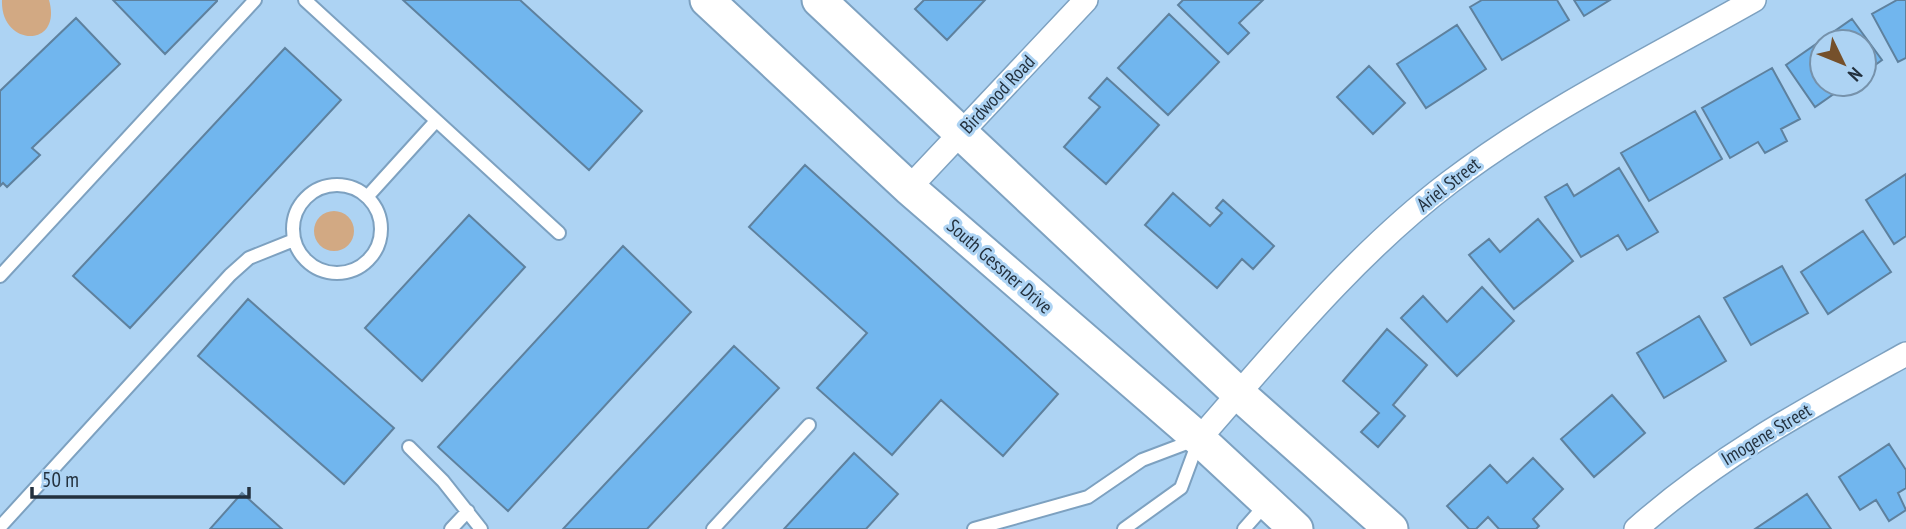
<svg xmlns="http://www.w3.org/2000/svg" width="1906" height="529" viewBox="0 0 1906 529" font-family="'PT Sans Narrow',sans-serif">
  <rect width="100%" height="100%" fill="#add3f3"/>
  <path fill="#d2a983" d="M2,0H49C63,49 0,47 2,0Z
    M314 231a20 20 0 1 1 40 0a20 20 0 1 1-40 0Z"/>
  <path fill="#71b6ee" stroke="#5e819e" stroke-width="2" d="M113,0H217V1L165,54Z
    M403,0H520L642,111L589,170Z
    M924,0H985L947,40L915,9Z
    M1183,0H1263L1239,23L1249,33L1228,54L1178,5Z
    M1482,0H1557L1569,20L1502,60L1470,7Z
    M1574,0H1610L1584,16Z
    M1897,0H1906V58L1898,62L1872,14Z
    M1169,14L1219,62L1168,115L1118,68Z
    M76,18L120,64L32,148L40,155L7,187L3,183L0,186V91Z
    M1852,19L1882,60L1864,73V42H1822V84H1848L1815,107L1786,65Z
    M1457,25L1486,69L1426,108L1397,64Z
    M285,48L341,100L130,328L73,276Z
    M1369,66L1405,103L1373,134L1337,97Z
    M1772,68L1800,119L1781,129L1787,141L1765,153L1758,142L1730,158L1702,108Z
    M1107,78L1159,125L1106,184L1064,147L1100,107L1089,98Z
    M1695,111L1722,159L1649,201L1621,153Z
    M805,165L1058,394L1003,456L941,400L892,455L817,388L867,333L749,227Z
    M1619,168L1658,232L1627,250L1618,235L1581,257L1545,197L1567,184L1574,196Z
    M1906,174V236L1894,244L1866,200Z
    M1173,193L1210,226L1222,213L1216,208L1223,200L1274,246L1253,269L1242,259L1217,288L1145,225Z
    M469,215L525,267L422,381L365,328Z
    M1538,219L1573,261L1514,309L1469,255L1489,239L1500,252Z
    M1863,231L1891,272L1828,314L1801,272Z
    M623,246L691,312L508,511L438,447Z
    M1782,266L1808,313L1751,345L1724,298Z
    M1482,287L1514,321L1457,376L1401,318L1423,296L1447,322Z
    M248,299L394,428L344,484L198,356Z
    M1699,316L1726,361L1664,398L1637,353Z
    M1387,329L1427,365L1393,405L1405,416L1378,447L1361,432L1379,413L1343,381Z
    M734,346L779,388L647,529H563Z
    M1612,395L1645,433L1594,477L1561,439Z
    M1889,444L1906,470V488L1898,493L1906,510L1889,521L1876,500L1860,510L1839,477Z
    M854,453L898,494L866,529H784Z
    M1533,458L1563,489L1533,519L1539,526L1536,529H1499L1488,517L1476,529H1469L1447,506L1490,465L1507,483Z
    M242,493L282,529H210Z
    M1807,494L1831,529H1755Z"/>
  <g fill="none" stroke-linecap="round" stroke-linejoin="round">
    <g stroke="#7da1c0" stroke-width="16">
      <path id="lane" d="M305,0L559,233
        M293 229a44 44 0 1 1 88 0a44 44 0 1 1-88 0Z
        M367,197L436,121
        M0,276L255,0
        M409,447L443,481L481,529
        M0,527L230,275L249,258L294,240
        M451,529L468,511
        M713,529L809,425
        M974,529L1088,497L1142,460L1195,440
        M1124,529L1181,488L1198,442
        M1244,529L1267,503"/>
    </g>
    <g stroke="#7da1c0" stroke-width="26">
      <path id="street" d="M909,188L1086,0
        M1199,439C1277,350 1355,254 1450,182C1543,111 1652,58 1754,0
        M1636,529C1721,454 1808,408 1906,354"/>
    </g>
    <g stroke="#7da1c0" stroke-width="37">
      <path id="secondary" d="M707,0L909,188L1199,439L1296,529
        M819,0L1239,394L1391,529"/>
    </g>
    <use href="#lane" stroke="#fff" stroke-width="12"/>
    <use href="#street" stroke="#fff" stroke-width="23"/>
    <use href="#secondary" stroke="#fff" stroke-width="33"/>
  </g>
  <g text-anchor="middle" stroke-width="6" stroke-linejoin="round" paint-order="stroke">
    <g font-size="19" fill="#23313e" stroke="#add3f3">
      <text transform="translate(997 94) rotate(-47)" y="7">Birdwood Road</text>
      <text transform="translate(1448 184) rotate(-38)" y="7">Ariel Street</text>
      <text transform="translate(1000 266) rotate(41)" y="7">South Gessner Drive</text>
      <text transform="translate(1766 434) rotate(-31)" y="7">Imogene Street</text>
    </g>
  </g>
  <g transform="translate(1843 63) rotate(133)"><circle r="33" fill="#add3f3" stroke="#7692ab" stroke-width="2"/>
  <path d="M0-5L12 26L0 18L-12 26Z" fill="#75502b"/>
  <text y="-10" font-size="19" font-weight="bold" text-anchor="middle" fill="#23313e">N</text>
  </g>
  <path d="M32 487v10h217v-10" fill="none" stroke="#23313e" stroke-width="3.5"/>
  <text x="42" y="487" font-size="21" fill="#23313e" stroke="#add3f3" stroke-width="5" paint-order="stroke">50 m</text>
</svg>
